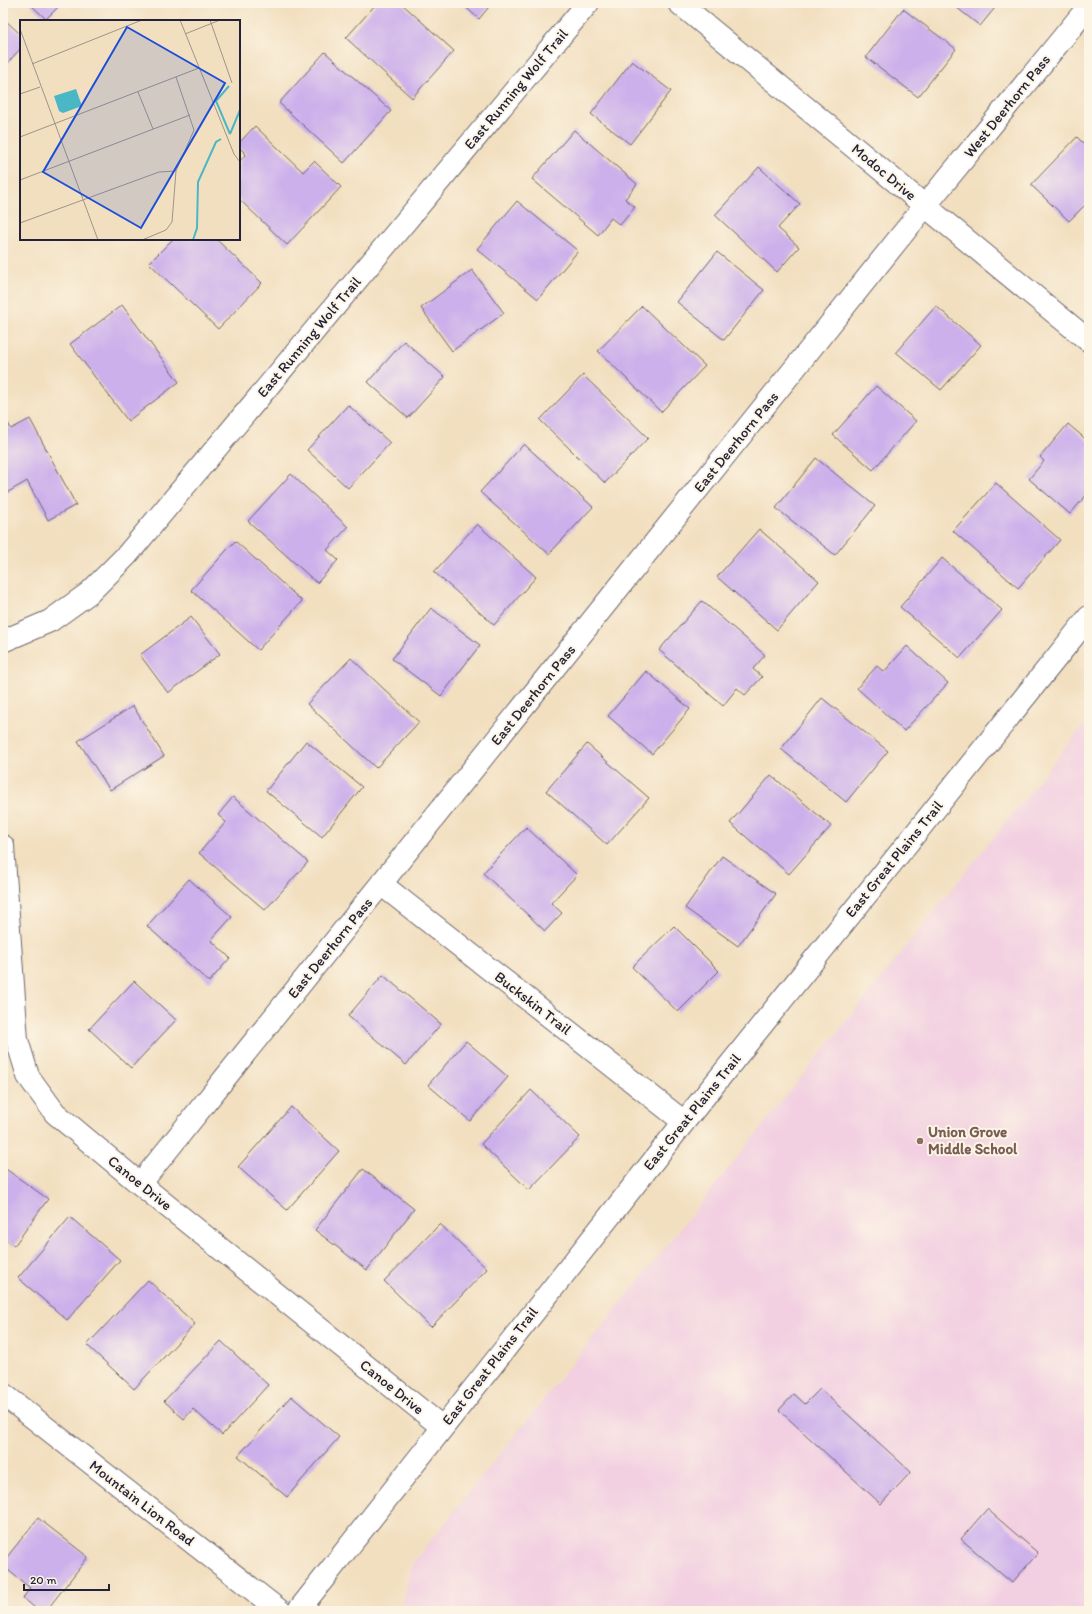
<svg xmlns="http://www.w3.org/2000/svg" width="1092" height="1614" viewBox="0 0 1092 1614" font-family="Itim,sans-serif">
  <rect width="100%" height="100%" fill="#fcf5e5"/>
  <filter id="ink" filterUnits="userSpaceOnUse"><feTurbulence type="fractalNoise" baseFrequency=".025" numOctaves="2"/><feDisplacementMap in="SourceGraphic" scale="8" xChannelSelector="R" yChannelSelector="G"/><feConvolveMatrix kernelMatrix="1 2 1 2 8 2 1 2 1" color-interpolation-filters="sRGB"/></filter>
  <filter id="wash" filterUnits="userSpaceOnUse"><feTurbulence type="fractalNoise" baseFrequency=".012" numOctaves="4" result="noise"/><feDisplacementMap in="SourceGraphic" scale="16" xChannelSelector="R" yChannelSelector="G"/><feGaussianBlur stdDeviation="0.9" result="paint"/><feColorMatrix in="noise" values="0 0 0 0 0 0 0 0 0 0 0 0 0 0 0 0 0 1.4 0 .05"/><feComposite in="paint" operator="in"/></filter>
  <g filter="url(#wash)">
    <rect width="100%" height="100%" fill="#f2dfc0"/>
    <path fill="#f2cfe1" d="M1089,718V1611H401L412,1564Z"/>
    <g id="blocks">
      <path fill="#ccb0eb" d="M29,3H62L46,19Z
        M377,3H401L454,51L412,98L346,38Z
        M461,3H492L479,19Z
        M951,3H999L980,26Z
        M903,9L956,49L918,97L866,57Z
        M3,18L21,35V48L3,68Z
        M325,52L391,111L344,163L279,103Z
        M632,61L671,91L630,144L591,114Z
        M255,126L303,172L314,161L341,187L287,245L239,199V162L246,154L239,147V143Z
        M574,130L637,184L625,199L635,207L620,225L611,218L598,235L532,179Z
        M1077,137L1089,149V201L1069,221L1031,185Z
        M759,167L800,204L778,228L799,247L777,272L715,215Z
        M517,201L578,251L538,299L477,249Z
        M173,239H216L262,283L218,329L149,263Z
        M717,252L764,290L724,340L677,302Z
        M472,270L504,313L452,351L421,308Z
        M122,305L179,382L128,421L70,344Z
        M642,306L705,366L661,412L598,351Z
        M936,306L981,345L941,390L896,352Z
        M404,341L445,377L408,418L368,382Z
        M583,375L648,438L605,483L540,420Z
        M876,386L916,421L873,470L833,435Z
        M348,405L390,443L348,488L307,450Z
        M30,419L76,505L48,520L27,481L3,495V426L8,423L11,429Z
        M1068,424L1089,442V492L1070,514L1029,479L1044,461L1040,457Z
        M524,444L593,507L549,554L480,492Z
        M816,458L875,506L835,555L776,508Z
        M291,474L348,527L327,550L338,560L317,583L248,521Z
        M996,483L1060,540L1018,588L953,531Z
        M477,524L536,577L494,625L434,572Z
        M759,529L819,581L777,630L717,577Z
        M235,541L302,601L258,650L191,590Z
        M942,558L1002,610L960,658L900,607Z
        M702,601L765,655L753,669L762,677L745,695L737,688L723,706L659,650Z
        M431,608L480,645L441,696L392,659Z
        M191,617L220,654L168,693L140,655Z
        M907,646L948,683L904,731L857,688L877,666L884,672Z
        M351,658L419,722L376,768L307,704Z
        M646,671L690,709L652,754L608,716Z
        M822,698L888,751L846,802L781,749Z
        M133,706L164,756L110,790L78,741Z
        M306,741L362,787L322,837L266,791Z
        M587,744L649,798L607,845L546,791Z
        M771,775L831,826L789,874L730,823Z
        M233,797L308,862L265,910L199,853L226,822L218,815Z
        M526,827L577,875L551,903L562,913L545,931L483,873Z
        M722,856L776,894L738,946L685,908Z
        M189,879L232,917L211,940L230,958L209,982L147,926Z
        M674,926L719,971L678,1012L632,967Z
        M383,975L441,1024L406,1065L348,1016Z
        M134,981L176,1020L131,1068L89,1029Z
        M466,1041L508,1077L470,1121L428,1085Z
        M531,1090L580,1137L529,1190L481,1144Z
        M291,1107L339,1151L287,1210L238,1167Z
        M3,1167L48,1199L14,1246L3,1238Z
        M363,1169L414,1209L367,1270L315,1230Z
        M70,1217L120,1260L67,1320L18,1278Z
        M440,1224L487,1269L431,1327L384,1281Z
        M148,1280L195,1324L134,1389L87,1345Z
        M221,1341L268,1385L222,1435L193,1409L184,1419L164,1401Z
        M820,1389L911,1472L881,1504L779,1410L794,1394L805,1404Z
        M291,1396L339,1437L287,1497L238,1456Z
        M987,1509L1038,1553L1012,1583L961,1539Z
        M38,1518L88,1557L46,1611H39L23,1598L30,1588L3,1566V1562Z"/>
    </g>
  </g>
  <g filter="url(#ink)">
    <use href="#blocks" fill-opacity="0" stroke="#6b646a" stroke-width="1"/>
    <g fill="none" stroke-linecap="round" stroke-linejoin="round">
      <g stroke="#6b646a" stroke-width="24">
        <path id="minor" d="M679,3L1089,341
          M3,641L50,621L89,593L127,555L588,3
          M3,846L17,1040L28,1076L55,1113L140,1184L442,1427
          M381,884L684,1122
          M140,1184L925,206L1089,6
          M298,1611L684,1122L1089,617"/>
      </g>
      <g stroke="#6b646a" stroke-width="24">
        <path id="tertiary" d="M3,1394L280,1611"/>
      </g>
      <use href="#minor" stroke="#fff" stroke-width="22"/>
      <use href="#tertiary" stroke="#fff" stroke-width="22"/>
    </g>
  </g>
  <circle fill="#8d6e63" stroke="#fcf5e5" stroke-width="1.5" cx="920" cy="1141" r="4"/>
  <g text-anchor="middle" stroke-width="4" stroke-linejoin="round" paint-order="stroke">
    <g font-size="15" fill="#22223b" stroke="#fcf5e5">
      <text transform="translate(516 89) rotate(-50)" y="5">East Running Wolf Trail</text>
      <text transform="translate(1007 106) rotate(-51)" y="5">West Deerhorn Pass</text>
      <text transform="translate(884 172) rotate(40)" y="5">Modoc Drive</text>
      <text transform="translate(309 337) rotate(-50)" y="5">East Running Wolf Trail</text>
      <text transform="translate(736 442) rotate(-51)" y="5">East Deerhorn Pass</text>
      <text transform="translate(533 695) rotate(-51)" y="5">East Deerhorn Pass</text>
      <text transform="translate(894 859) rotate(-51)" y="5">East Great Plains Trail</text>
      <text transform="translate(330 948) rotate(-51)" y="5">East Deerhorn Pass</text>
      <text transform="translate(533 1003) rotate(38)" y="5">Buckskin Trail</text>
      <text transform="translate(692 1112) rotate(-51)" y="5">East Great Plains Trail</text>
      <text transform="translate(140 1183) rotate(39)" y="5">Canoe Drive</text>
      <text transform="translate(490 1366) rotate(-52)" y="5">East Great Plains Trail</text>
      <text transform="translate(392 1387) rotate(39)" y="5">Canoe Drive</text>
      <text transform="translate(142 1503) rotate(38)" y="5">Mountain Lion Road</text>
    </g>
    <g font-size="15" font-weight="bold" fill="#785e54" stroke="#fcf5e5" text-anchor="start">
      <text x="928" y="1137">Union Grove<tspan x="928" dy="17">Middle School</tspan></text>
    </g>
  </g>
  <g transform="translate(20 20)">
    <rect width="220" height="220" fill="#f2dfc0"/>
    <path d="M56,69L62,86L43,93L39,91L34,76Z" fill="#4ab7c5"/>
    <path fill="none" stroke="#4ab7c5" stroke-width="2" d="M209,66L196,81L210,114M210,114L220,90M173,220L177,208L178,162L196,122L201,119"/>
    <path fill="none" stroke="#9f938b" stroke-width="1" d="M160,0L214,134L220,142M190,0L212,63M0,9L78,220M165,14L200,0M12,44L122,0M118,72L133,109M0,74L20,67M0,117L179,48M0,160L170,95M0,203L139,152L156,151M122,220L146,210L152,202L156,151L174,110L156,57"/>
    <path fill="#1d4ed8" fill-opacity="0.15" stroke="#1d4ed8" stroke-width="2" d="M107,7L205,63L121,208L23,152Z"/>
    <rect width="220" height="220" fill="none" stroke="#22223b" stroke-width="2"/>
  </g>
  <rect width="1092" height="1614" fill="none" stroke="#fcf5e5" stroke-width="16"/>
  <path d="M24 1584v6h85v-6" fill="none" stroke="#22223b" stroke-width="2"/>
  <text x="30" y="1584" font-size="12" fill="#22223b" stroke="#fcf5e5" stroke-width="3" paint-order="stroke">20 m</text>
</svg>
